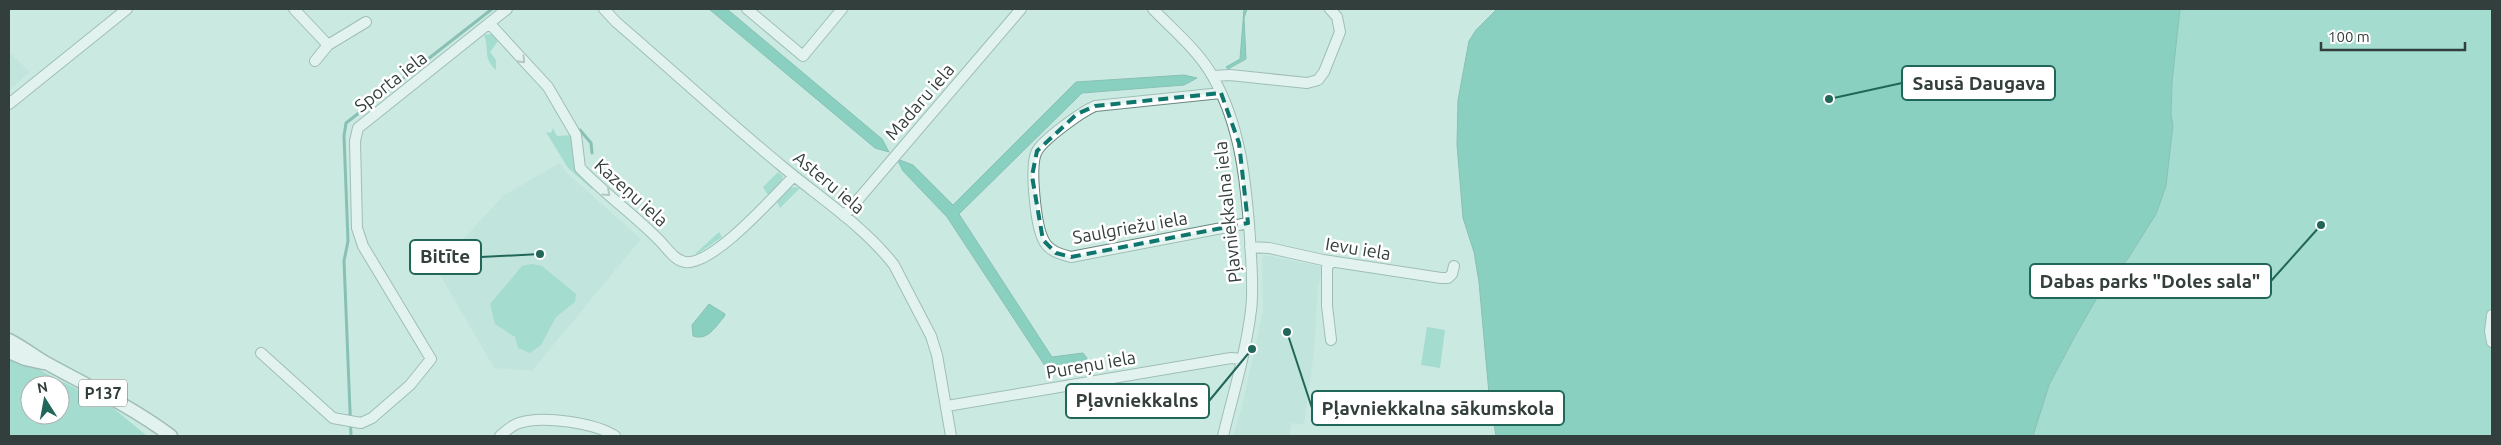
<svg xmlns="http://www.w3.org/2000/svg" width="2501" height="445" viewBox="0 0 2501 445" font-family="Ubuntu,sans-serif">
  <rect width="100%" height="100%" fill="#cbeae1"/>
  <path fill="#b7dfd4" d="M9,52L30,72L9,90Z
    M560,163L565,171L641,239L532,371L494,368L436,268L504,195Z
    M1265,255L1323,267L1318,288L1314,353L1304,425L1292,423L1289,436H1233L1241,410L1263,311L1262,259Z"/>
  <path fill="#76ccb8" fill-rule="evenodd" d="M2180,9H2492V436H2033L2049,385L2075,336L2109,277L2127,260L2156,214L2166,186L2173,126L2171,115L2172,82Z
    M491,34L497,38L498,41L490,52L496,60V70C482,57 490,50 484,35Z
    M553,128L557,136L572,135L576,170L591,184L593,190L568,168L546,132L551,133Z
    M778,172L783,176C781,183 775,193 767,194L763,187Z
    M794,187L800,188L780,208L776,200L788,188Z
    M719,232L722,237L696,255V253Z
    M532,264L542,266L576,294L575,302L556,317L541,345L530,353L518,348L515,337L495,324L490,304L522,266Z
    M1427,327L1445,330L1440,368L1421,365Z
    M9,359L26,363L112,407L147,436H9ZM30,385H60V415H30Z"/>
  <path fill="#3cb19a" stroke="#398f7e" d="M709,9H727L882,139L889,152L875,148Z
    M1244,9H1247L1244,18L1246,59L1228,69L1226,67L1240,59Z
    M1497,9H2180L2172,82L2171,115L2173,125L2166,186L2156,214L2127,260L2109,277L2075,336L2049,385L2033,436H1496L1489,394L1479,282L1474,252L1463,218L1457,145L1458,100L1469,41L1476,30Z
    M1184,75L1197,78L1184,85L1082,93L959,214L1052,357L1083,353L1087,358L1086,363L1082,365L1047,369L947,217L903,171L897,159L913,165L953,205L1076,82Z
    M709,304L725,314L724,317C715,327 708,341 693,336L692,325Z"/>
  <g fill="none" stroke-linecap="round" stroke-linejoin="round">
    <path stroke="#398f7e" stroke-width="3" d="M580,130L591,143L592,153
      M351,436L344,261L348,241L344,136L346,123L492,9"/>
    <g stroke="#6b8880" stroke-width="12">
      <path id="minor" d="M294,9L328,45
        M604,9L616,22C672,70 726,120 783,167C820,198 864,226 894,265L931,336L937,355L951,436
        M747,9L803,56L842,9
        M1153,9C1173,30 1199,51 1213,77C1241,127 1246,182 1250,238C1251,263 1254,286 1251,310C1246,352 1233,395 1223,436
        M490,24L548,87L576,135L580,168C605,194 634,215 659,240C667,248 674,260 685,262C713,266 774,196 794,176
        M315,61L328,45L366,22
        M1213,76L1230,75L1307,83L1318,80L1324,72L1340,32L1337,17L1330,9
        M1221,93L1095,106C1081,112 1044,139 1037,151C1029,165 1036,225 1043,239C1048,251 1060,254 1071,257L1248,223
        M9,104L127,9
        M844,216L1021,9
        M1250,247L1269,248L1323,260L1441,278H1448L1452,274L1454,266
        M1331,262L1327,267V306L1331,340
        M2492,315L2490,331L2492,342
        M261,353L333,418L361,423L372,418L410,385L431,359L363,246L357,228L355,141L358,128L507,9
        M947,406L1231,358L1241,359
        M500,436C506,431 512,425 519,423C543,415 595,423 615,436"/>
    </g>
    <g stroke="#6b8880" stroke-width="15">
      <path id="major" d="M9,340C23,347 34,356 48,364C90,387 132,407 171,436
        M9,352L25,359L43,363"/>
    </g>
    <use href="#minor" stroke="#fff" stroke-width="10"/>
    <use href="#major" stroke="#fff" stroke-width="12"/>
  </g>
  <defs><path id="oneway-chevron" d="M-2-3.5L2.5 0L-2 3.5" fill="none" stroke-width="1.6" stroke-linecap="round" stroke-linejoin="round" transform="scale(1.25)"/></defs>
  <g stroke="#999f9e">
    <use href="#oneway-chevron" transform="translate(522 60) rotate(46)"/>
    <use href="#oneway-chevron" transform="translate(607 193) rotate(42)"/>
  </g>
  <path d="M0 0H2501V445H0ZM1221,93L1239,143L1248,223L1071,257L1056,253L1043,240L1032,176L1037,151L1077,114L1095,106Z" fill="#cbeae1" fill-opacity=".55" fill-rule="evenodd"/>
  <path fill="none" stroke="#0f766e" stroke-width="4" stroke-dasharray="10 6" stroke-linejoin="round" d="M1221,93L1239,143L1248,223L1071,257L1056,253L1043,240L1032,176L1037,151L1077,114L1095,106Z"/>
  <g text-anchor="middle" stroke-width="5" stroke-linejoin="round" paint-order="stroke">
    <rect fill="#fff" stroke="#707976" stroke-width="1" x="79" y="379.5" width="48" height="27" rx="4"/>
    <g font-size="16" font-weight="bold" fill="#333f3c">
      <text x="103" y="399">P137</text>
    </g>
    <g font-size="18" fill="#333f3c" stroke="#fff">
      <text transform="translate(391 82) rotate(-38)" y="6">Sporta iela</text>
      <text transform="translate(920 102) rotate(-49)" y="6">Madaru iela</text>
      <text transform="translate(829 183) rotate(40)" y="6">Asteru iela</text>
      <text transform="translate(631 193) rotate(42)" y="6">Kazeņu iela</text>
      <text transform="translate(1228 212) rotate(-96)" y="6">Pļavniekkalna iela</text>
      <text transform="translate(1130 228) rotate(-10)" y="6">Saulgriežu iela</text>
      <text transform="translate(1358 249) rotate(9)" y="6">Ievu iela</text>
      <text transform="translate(1091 365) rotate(-10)" y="6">Pureņu iela</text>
    </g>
  </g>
  <path fill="none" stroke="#216659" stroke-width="2" d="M1829 99L1902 83M540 254L481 257M2321 225L2271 281M1252 349L1209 401M1287 332L1312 408"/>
  <g fill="#216659" stroke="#fff" stroke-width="2">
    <circle cx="1829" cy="99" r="5"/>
    <circle cx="540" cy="254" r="5"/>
    <circle cx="2321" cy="225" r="5"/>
    <circle cx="1252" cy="349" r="5"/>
    <circle cx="1287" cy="332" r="5"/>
  </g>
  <g fill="#fff" stroke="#216659" stroke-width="2">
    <rect x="1902" y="66" width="153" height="34" rx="5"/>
    <rect x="410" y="240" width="71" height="34" rx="5"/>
    <rect x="2030" y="264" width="241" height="34" rx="5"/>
    <rect x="1066" y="384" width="143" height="34" rx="5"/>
    <rect x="1312" y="391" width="252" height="34" rx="5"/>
  </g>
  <g font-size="19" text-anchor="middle" font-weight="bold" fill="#333f3c">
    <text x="1979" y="90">Sausā Daugava</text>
    <text x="445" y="263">Bitīte</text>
    <text x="2150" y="288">Dabas parks "Doles sala"</text>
    <text x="1137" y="407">Pļavniekkalns</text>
    <text x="1438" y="415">Pļavniekkalna sākumskola</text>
  </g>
  <rect width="2501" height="445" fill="none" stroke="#333f3c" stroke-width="20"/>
  <g transform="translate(45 400) rotate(349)"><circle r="24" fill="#ffffff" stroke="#adb2b1"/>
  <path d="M0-4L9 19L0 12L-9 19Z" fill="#216659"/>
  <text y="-8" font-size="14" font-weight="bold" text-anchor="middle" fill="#333f3c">N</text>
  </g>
  <path d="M2321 42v8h144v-8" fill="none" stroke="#333f3c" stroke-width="2.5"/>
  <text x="2328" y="42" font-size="15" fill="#333f3c" stroke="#ffffff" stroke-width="4" paint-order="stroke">100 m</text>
</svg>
